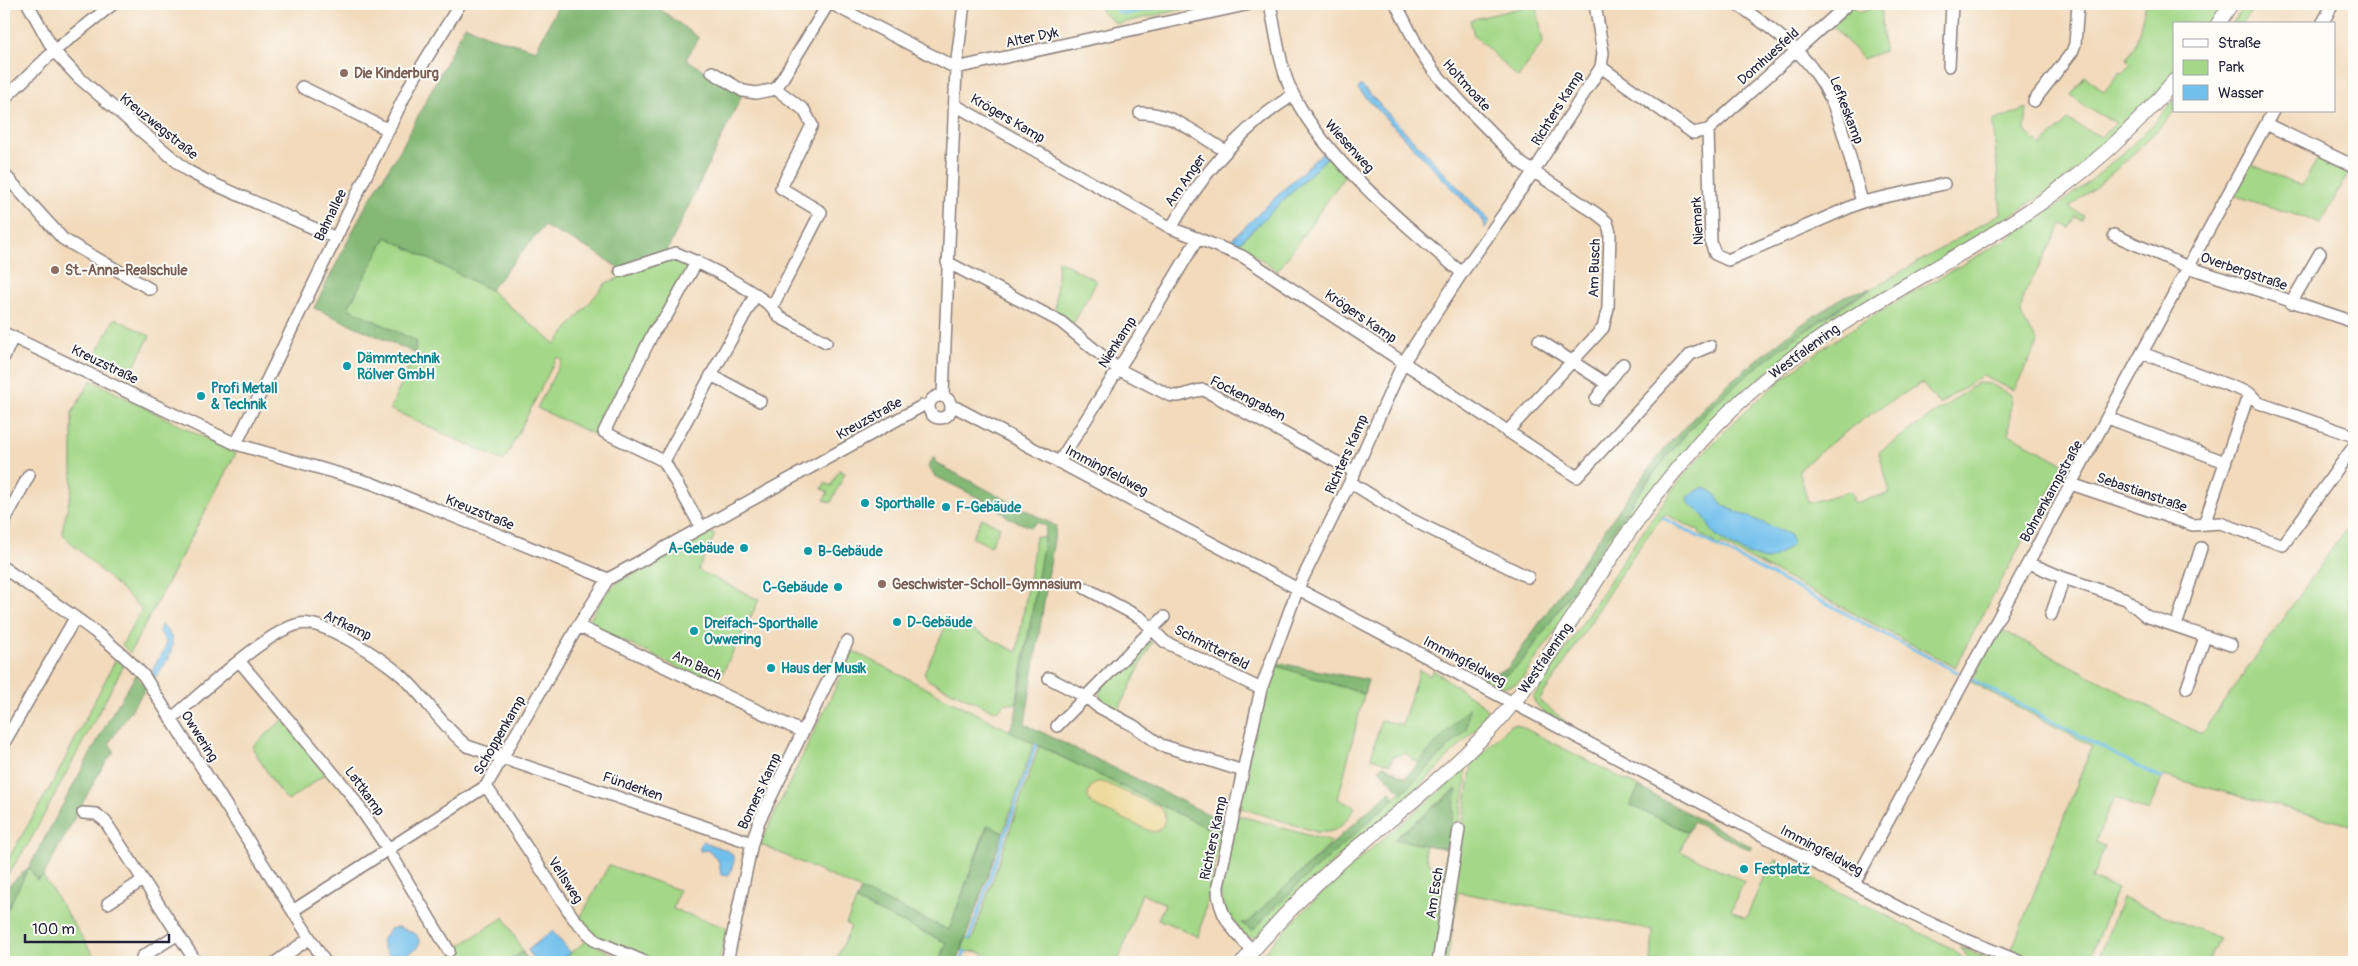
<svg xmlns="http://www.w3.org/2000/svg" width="2358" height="966" viewBox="0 0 2358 966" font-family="Pangolin,sans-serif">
  <rect width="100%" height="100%" fill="#fdfcf7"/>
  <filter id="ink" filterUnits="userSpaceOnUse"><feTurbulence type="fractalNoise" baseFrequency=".02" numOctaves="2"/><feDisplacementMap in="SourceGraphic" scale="10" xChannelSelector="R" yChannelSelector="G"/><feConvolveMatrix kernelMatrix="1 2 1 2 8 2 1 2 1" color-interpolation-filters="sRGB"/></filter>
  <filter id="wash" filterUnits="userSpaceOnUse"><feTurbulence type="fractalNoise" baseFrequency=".0096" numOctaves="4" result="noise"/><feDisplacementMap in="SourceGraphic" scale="20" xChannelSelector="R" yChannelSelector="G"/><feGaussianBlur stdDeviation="1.12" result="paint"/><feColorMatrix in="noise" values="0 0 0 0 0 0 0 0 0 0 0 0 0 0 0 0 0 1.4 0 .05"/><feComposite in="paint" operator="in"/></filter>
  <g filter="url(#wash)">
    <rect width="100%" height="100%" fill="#f2dabb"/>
    <path fill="#a4d888" stroke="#637d62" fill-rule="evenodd" d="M1099,4H1207L1117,24L1102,12Z
      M1537,4H1550L1537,7L1543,42L1518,78L1474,35L1470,20Z
      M1881,4L1884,51L1863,59L1832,25L1853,6L1859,12Z
      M2146,4H2226L2213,24H2174V74L2125,128L2061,183L1762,376L1583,592L1521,680C1506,692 1493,685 1479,677L1507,674L1520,664C1580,585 1629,496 1696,423C1782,330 1896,278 2001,213L1993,121L2027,108L2025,131L2041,146L2068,120L2101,137L2116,123L2084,106L2071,95L2085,76L2104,92L2120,72L2122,74L2131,63L2127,59L2136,43Z
      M2245,4H2255L2243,24H2232Z
      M2174,100L2175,111C2143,146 2108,179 2069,207L2084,216L2081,220L2076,217L2069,228L2062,224L2023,296L2021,315L2038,343L2014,390L1982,376L1939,404L1922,383C1878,407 1837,436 1799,470L1808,503L1851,491L1854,503L1890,493L1879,452L1978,383L1990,384L2011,395L2009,434L2064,464L1955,667L1722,544L1718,548L1714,546L1715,543L1700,534L1699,531L1665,514C1616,571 1584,640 1539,700L1571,726C1557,719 1539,713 1533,698C1582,627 1625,551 1678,483C1715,437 1760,395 1807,360C1861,319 1921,289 1979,255C2051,214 2121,164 2174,100Z
      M1329,156L1346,174L1278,271L1249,251L1236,246Z
      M2318,158L2349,172L2321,223L2233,195L2250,164L2302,186Z
      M386,237L490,290L555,344L606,283L656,263L684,258L690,266L663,313L649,331L599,437L537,408L562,360L557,357L504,461L390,409L415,353L416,341L348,308Z
      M1058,260L1097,281L1073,324L1055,314Z
      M115,318L150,336L129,376L94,358Z
      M91,380L226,449L236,453L130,653L122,645L142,609L65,537L62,531L72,488V413Z
      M839,470L845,473L831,503L824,500L828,492L822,489L825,483L831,486Z
      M982,518L1000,527L990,546L972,537Z
      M2354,518V826L2163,776L2148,812L2114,797L2096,841L2105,846L2092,879L2117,889L2088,962H2038L2011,951L2092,746L1971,682L2000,629L2201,734Z
      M709,532L715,535L698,570L759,600L716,686L587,623L607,592L627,575V578Z
      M1036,536L1045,538L1016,704L1005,703L999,710L994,711L928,680L924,673L946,626L952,622L959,623L1017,652Z
      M1145,640L1152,642L1117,713C1106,706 1098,702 1100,688Z
      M853,651L1034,743L1003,833L987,825L949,930L760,844Z
      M116,659L124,665L29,843L4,880V866L56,777Z
      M1273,663H1278V666L1364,694L1338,799L1355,807C1344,824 1338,834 1317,832L1238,807L1263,695Z
      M1419,670L1430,676L1433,670L1483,705L1489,714L1485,720L1419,787L1332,863L1260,933L1255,937H1246L1227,915L1220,893L1236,816H1241L1332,842L1247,924L1252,931L1304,879L1431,765L1466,730L1469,708L1419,762L1413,761L1411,757L1405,753L1392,757L1390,764L1371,758L1381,720L1402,725Z
      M284,719L329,771L288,801L276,787L252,747Z
      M1516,724L1639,787L1630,805L1688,832L1680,851L1744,881L1731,911L1746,918L1763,879L1776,860L1953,949L1967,962H1843L1839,960L1837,962H1651L1653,930L1458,892L1447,962H1441L1472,764L1510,725Z
      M1039,746L1218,833L1221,839L1199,937L1158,919L1165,904L1142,893L1118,962H1001L977,951L967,952L962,950L966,938L972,940Z
      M1465,770L1466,782L1437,951L1432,962H1256C1317,890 1393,831 1465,770ZM1456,789L1444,870C1429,867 1424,859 1425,845L1394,839Z
      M609,865L679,890L673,909L727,928L719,962H653L608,943L592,933L579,920Z
      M29,867L37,880L43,876L98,962H4V916Z
      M2122,898L2219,938L2207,962H2097Z
      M856,901L947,943L939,962H847L837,958L851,927L846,924Z
      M504,917L523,952L506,962H461L453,950Z
      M587,940L615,956L611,962H560Z
      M1960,947L1981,956L1983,952L2008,962H1996L1982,956L1979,962H1972Z"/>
    <path fill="#83b874" stroke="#526d58" d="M559,4H653L699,38L686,59L742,95L665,255L654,258L614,274L618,268L597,253L544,226L490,290L386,237L348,308L416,341L415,353L314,308L364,209L402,147L465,25L485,35L536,50Z
      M1871,288C1809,326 1748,369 1697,422C1628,495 1580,585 1520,664L1507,674L1479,677L1507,669L1625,501L1665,448L1699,412L1730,382L1798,327L1844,296Z
      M934,457L936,463L1056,526L1025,724L1220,820L1225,817L1221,839L1218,833L1009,731L1015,719L1046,527L1037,522L1031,527L1010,519L995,506L935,476L928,466Z
      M1278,663L1368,680L1364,694L1277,666Z
      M136,675L146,688L109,743L114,751L100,771L43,876L37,880L29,867L4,916V890L29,867L113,712Z
      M1469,707L1466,730L1402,793L1381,772L1379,769L1384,765L1405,778Z
      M1639,787L1752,847L1750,850L1693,822L1688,832L1630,805Z
      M1457,789L1447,849L1394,839Z
      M1390,791L1395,798L1304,879L1252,931L1241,923C1252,924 1257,914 1264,906Z
      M988,825L1003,833L957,962H939L947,943L856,901L861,890L949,930Z
      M523,952L529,962H506Z"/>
    <path fill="#eeda9e" stroke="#887e6c" d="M1097,782H1103L1159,807C1169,814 1165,826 1156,832L1150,831L1093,805L1088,798C1088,790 1090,786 1097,782Z"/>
    <path fill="#71c0ec" stroke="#4a7194" d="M1361,85L1490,221L1485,228L1484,222L1358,89Z
      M1324,151L1329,156L1236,246L1228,243Z
      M1703,487L1713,492L1724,506L1789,534L1793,543C1788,549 1775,559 1766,560C1757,560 1724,542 1717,536C1710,531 1707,520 1701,513C1696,507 1686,506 1689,496Z
      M161,625C184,641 166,663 154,679C153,676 152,673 153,670C156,656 176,648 159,632Z
      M704,841C713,848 723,846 732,854L734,861L729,876L721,875L719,862L709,850L700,851V844Z
      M398,927L416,934L420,942L417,948L399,959L400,962H396L384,949L382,940L390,929Z
      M552,931L571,953L560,962H535L528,950Z"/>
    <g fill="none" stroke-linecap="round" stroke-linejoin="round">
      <path stroke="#71c0ec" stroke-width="3" d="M1112,4L1119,12L1125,14L1175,4
        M1663,518L1957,672
        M1973,680L2161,778
        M969,939L1036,745
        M961,962L965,951"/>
    </g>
  </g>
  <g filter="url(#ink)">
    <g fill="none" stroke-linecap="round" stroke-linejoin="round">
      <g stroke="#8a7e7b" stroke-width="14">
        <path id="minor" d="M28,4L54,51L78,77L175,160L188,171L207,181L336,238
          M832,4L956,68L1250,4
          M1270,4C1276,32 1280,71 1294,96C1327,161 1406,226 1462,273
          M1396,4L1419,49L1433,70L1461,102L1521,163L1597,214L1607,222L1610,232L1608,308L1603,328L1507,432
          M1737,4C1765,24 1797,46 1817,75C1840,106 1851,164 1862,202
          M2322,24L2333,4
          M1949,66L1952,4
          M1601,67L1693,133L1708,130L1711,243L1715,254L1728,260L1862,202L1944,184
          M712,72L743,91L756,93L776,89
          M302,87L389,130
          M4,99L54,51L113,4
          M2034,101L2072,52L2075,44L2078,4
          M955,105L1171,228L1242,256L1577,477L1691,354L1710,346
          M1140,113C1171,111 1199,136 1226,151
          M2266,124L2354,166
          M1708,130L1848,4
          M4,174L63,239L150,289
          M1171,228C1202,174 1240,128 1293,95
          M2114,235L2188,267L2354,322
          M947,262L1061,322L1118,369L1169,395C1182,399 1191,390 1204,390L1355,472
          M621,271L676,253C709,267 744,284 772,307L821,212L781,188L812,125L804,110L776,89L828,4
          M2291,303L2320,253
          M772,307L779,317L826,342
          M4,333L236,444L371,483L608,579
          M1539,340L1607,384L1623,364
          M2142,353L2249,393L2259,403L2354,436
          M4,357L13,337
          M711,375L760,401
          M929 407a11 11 0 1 1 22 0a11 11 0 1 1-22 0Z
          M943,396L956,68L964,4
          M1596,399L1607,384
          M951,407L957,408L1907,912L1962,938L2021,962
          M2108,418L2225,462
          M236,444L410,85L460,4
          M664,461L604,432L654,331L667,315L697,261
          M1059,462L1140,335L1198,238
          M1350,482L1404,516L1528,577
          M2071,484L2193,525L2220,523L2283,545L2354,446
          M4,522L29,475
          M2204,524L2249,393
          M701,527L664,461L756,294
          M2029,563L2064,578L2126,599L2146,616L2231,645
          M4,568C51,602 105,633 144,676L325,962
          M1085,588L1141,618L1165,642L1261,689
          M2051,615L2064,578
          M578,626L803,732
          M2176,626L2201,548
          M240,662L349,792L388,849L449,951
          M1049,678L1086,697L1097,706L1134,726L1161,745L1243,771
          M2187,688L2205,637
          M171,719C200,695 265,632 299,624C322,618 384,660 402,676C425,697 442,726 467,746L752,843
          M1057,726L1164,617
          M4,743L75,618
          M486,786L574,919L596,941L645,962
          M83,813L96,814L105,821L196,962
          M1854,884L2273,111
          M108,903L143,880
          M294,910L486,786L578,626L608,579L922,406L929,404
          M1253,951C1234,932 1217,914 1218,886L1261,689L1298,588L1350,482L1403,363L1462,273L1534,171L1601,67L1603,53L1595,4
          M142,957L178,934
          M276,962L310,938
          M727,962L752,843L759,821L847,642
          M1438,962L1459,829"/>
      </g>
      <g stroke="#8a7e7b" stroke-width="16">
        <path id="tertiary" d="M2218,24L2231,4
          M1243,962C1271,929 1301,897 1333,868C1389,819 1448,776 1498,721C1543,670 1576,611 1613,555C1655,492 1703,432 1761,383C1839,316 1933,274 2018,218C2077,180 2130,135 2174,81"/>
      </g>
      <use href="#minor" stroke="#fff" stroke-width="11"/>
      <use href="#tertiary" stroke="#fff" stroke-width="14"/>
    </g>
  </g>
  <g fill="#8d6e63" stroke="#fdfcf7" stroke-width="2">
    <circle cx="344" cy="73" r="5"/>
    <circle cx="55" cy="270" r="5"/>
    <circle cx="882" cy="584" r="5"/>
  </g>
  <g fill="#0f9aa8" stroke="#fdfcf7" stroke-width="2">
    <circle cx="347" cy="366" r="5"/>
    <circle cx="201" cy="396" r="5"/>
    <circle cx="865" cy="503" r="5"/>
    <circle cx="946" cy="507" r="5"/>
    <circle cx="744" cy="548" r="5"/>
    <circle cx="808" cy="551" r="5"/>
    <circle cx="838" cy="587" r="5"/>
    <circle cx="897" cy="622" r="5"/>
    <circle cx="694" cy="631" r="5"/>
    <circle cx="771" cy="668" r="5"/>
    <circle cx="1744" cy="869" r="5"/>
  </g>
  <g text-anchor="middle" stroke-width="4" stroke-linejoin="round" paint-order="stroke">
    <g font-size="14" fill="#22223b" stroke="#fdfcf7">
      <text transform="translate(1032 37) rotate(-12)" y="5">Alter Dyk</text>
      <text transform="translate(1768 56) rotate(-42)" y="5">Domhuesfeld</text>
      <text transform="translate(1467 85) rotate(48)" y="5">Holtmoate</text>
      <text transform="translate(1557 108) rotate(-58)" y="5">Richters Kamp</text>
      <text transform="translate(1847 110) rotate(69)" y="5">Lefkeskamp</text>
      <text transform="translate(1008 118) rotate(30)" y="5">Krögers Kamp</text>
      <text transform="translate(159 126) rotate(39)" y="5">Kreuzwegstraße</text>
      <text transform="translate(1350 146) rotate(48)" y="5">Wiesenweg</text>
      <text transform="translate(1185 180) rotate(-55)" y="5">Am Anger</text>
      <text transform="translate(330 215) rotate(-64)" y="5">Bahnallee</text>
      <text transform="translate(1697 221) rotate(-93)" y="5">Niemark</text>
      <text transform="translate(1594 268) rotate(-88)" y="5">Am Busch</text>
      <text transform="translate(2244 271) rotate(19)" y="5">Overbergstraße</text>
      <text transform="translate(1361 316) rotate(34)" y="5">Krögers Kamp</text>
      <text transform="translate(1117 342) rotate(-57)" y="5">Nienkamp</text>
      <text transform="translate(1804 351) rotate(-36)" y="5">Westfalenring</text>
      <text transform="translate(105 364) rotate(26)" y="5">Kreuzstraße</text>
      <text transform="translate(1248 398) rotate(27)" y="5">Fockengraben</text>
      <text transform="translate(869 418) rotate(-29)" y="5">Kreuzstraße</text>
      <text transform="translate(1346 454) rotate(-66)" y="5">Richters Kamp</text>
      <text transform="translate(1107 470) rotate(28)" y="5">Immingfeldweg</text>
      <text transform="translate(2051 491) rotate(-61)" y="5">Bohnenkampstraße</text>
      <text transform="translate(2142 492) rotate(19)" y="5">Sebastianstraße</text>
      <text transform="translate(480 512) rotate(22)" y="5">Kreuzstraße</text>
      <text transform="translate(348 625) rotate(26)" y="5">Arfkamp</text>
      <text transform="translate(1212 647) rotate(27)" y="5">Schmitterfeld</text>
      <text transform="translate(1545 658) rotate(-55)" y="5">Westfalenring</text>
      <text transform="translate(1465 661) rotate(28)" y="5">Immingfeldweg</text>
      <text transform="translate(697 665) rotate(25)" y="5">Am Bach</text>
      <text transform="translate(499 735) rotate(-60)" y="5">Schoppenkamp</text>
      <text transform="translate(200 736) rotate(58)" y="5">Owwering</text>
      <text transform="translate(633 786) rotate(19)" y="5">Fünderken</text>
      <text transform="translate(365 791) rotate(54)" y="5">Lattkamp</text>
      <text transform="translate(759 791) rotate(-65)" y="5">Bomers Kamp</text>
      <text transform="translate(1213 838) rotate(-78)" y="5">Richters Kamp</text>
      <text transform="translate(1822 850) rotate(28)" y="5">Immingfeldweg</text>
      <text transform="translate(566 880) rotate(57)" y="5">Vellsweg</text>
      <text transform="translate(1434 893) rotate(-81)" y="5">Am Esch</text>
    </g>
    <g font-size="14" font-weight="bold" fill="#785e54" stroke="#fdfcf7" text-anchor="start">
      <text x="354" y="78">Die Kinderburg</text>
      <text x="65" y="275">St.-Anna-Realschule</text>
      <text x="892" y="589">Geschwister-Scholl-Gymnasium</text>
    </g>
    <g font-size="14" font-weight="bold" fill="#0d838f" stroke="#fdfcf7" text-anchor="start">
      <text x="357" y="363">Dämmtechnik<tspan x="357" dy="16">Rölver GmbH</tspan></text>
      <text x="211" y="393">Profi Metall<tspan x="211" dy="16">&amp; Technik</tspan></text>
      <text x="875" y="508">Sporthalle</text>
      <text x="956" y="512">F-Gebäude</text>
      <text x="734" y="553" text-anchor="end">A-Gebäude</text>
      <text x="818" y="556">B-Gebäude</text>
      <text x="828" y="592" text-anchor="end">C-Gebäude</text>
      <text x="907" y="627">D-Gebäude</text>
      <text x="704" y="628">Dreifach-Sporthalle<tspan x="704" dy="16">Owwering</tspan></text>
      <text x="781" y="673">Haus der Musik</text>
      <text x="1754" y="874">Festplatz</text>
    </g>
  </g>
  <rect width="2358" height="966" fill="none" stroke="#fdfcf7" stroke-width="20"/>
  <rect x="2173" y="22" width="162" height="90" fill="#fdfcf7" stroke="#a5a5ac"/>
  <rect x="2183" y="39" width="25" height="8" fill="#ffffff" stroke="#a5a5ac"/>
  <text x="2218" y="48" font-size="15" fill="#22223b">Straße</text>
  <rect x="2183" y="60" width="25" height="15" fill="#a4d888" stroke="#a5a5ac"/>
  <text x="2218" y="72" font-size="15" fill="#22223b">Park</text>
  <rect x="2183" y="85" width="25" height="15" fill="#71c0ec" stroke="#a5a5ac"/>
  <text x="2218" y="98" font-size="15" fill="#22223b">Wasser</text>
  <path d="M25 934v8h144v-8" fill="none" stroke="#22223b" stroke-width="2.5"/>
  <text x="32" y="934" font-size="15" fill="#22223b" stroke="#fdfcf7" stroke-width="4" paint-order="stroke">100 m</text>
</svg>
